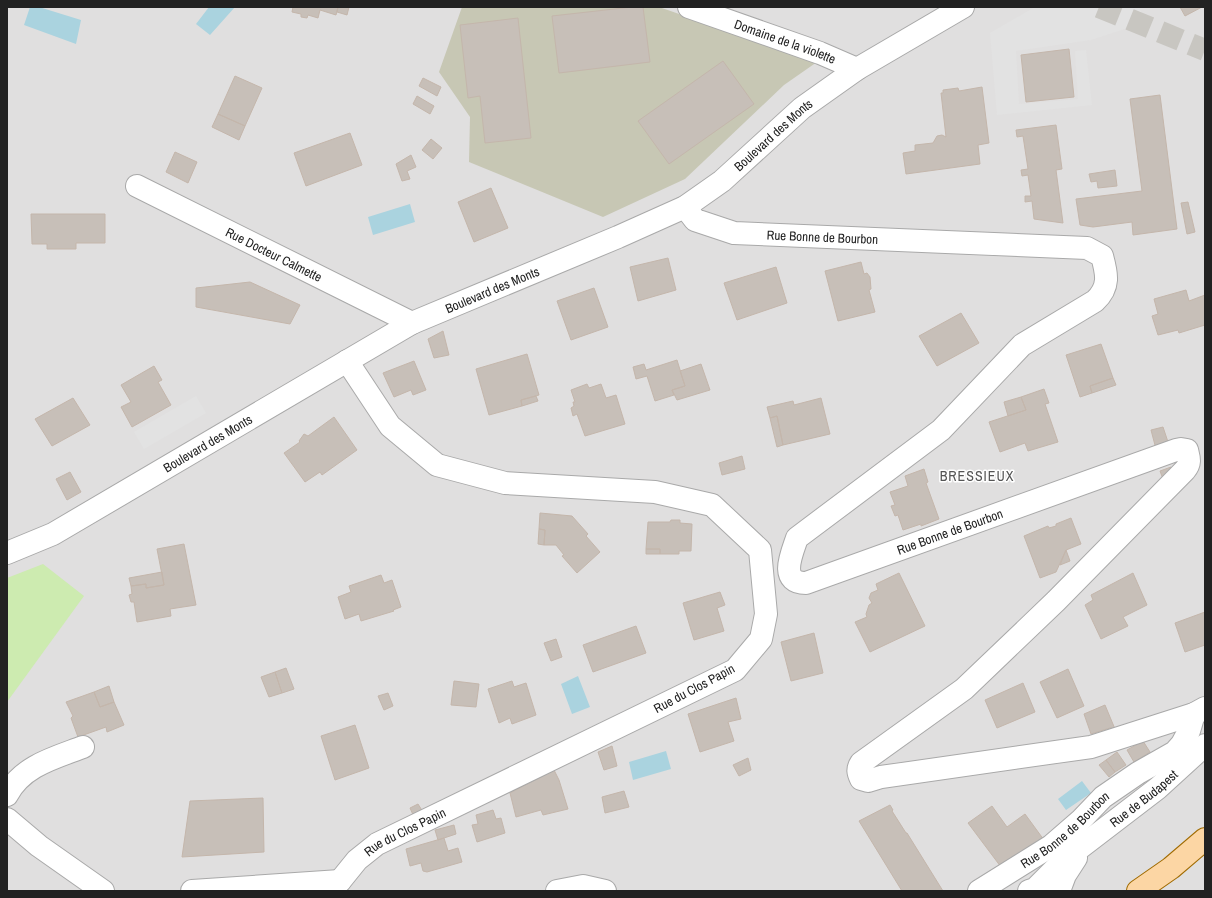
<svg xmlns="http://www.w3.org/2000/svg" width="1212" height="898" viewBox="0 0 1212 898" font-family="'Archivo Narrow',sans-serif">
  <rect width="100%" height="100%" fill="#f2efe9"/>
  <path fill="#e0dfdf" d="M7,7H1205V891H7Z"/>
  <path fill="#c7c7b4" d="M462,7H659L817,62L784,85L685,179L603,217L469,162L470,117L439,72Z"/>
  <path fill="#cdebb0" d="M43,564L84,596L7,702V578Z"/>
  <path fill="#e2e2e2" d="M1035,7H1139L1146,22L1091,40L1016,51L1019,104L1078,99L1075,51L1086,50L1092,105L997,115L990,33Z
    M196,396L206,413L144,449L134,432Z"/>
  <path fill="#aad3df" d="M30,7H39L81,20L76,44L24,25Z
    M209,7H235L210,35L196,24Z
    M410,204L415,222L373,235L368,217Z
    M578,676L590,707L572,714L561,684Z
    M666,751L671,769L633,780L629,762Z
    M1082,781L1091,793L1066,810L1058,799Z"/>
  <path fill="#c7bfb8" stroke="#c4b6ab" d="M293,7H338L336,15L320,10L318,18L308,15L307,18L301,17V14L292,12Z
    M338,7H349L347,15L337,12Z
    M632,7H643L650,62L559,73L552,16Z
    M1180,7H1202L1185,16Z
    M518,18L531,138L485,143L480,96L468,98L460,25Z
    M1069,49L1074,97L1026,102L1021,55Z
    M723,61L754,104L669,164L638,121Z
    M235,76L262,88L245,126L218,114Z
    M423,78L441,87L437,96L419,86Z
    M982,87L989,143L978,145L980,164L906,174L903,153L915,151V145L933,143L937,136L942,135L946,137L941,93H943V90L958,88L959,91Z
    M1160,95L1177,229L1133,235L1132,222L1093,227L1080,225L1076,199L1142,191L1130,99Z
    M417,96L434,106L430,114L413,104Z
    M218,114L245,126L239,140L212,127Z
    M1056,125L1062,169L1056,170L1063,223L1034,219L1032,201L1025,202V196H1031L1028,175L1022,176L1021,170L1028,169L1023,136L1017,137L1016,130Z
    M350,133L362,165L306,186L294,153Z
    M431,139L442,148L433,159L422,150Z
    M175,152L197,162L188,183L166,172Z
    M411,155L416,167L407,171L410,179L402,181L396,164Z
    M1115,170L1117,186L1098,188L1097,181L1091,182L1089,174Z
    M491,188L508,228L474,242L458,202Z
    M1188,202L1195,232L1187,234L1181,203Z
    M31,214H105V243H76V249H47V244H32Z
    M668,258L676,290L638,301L630,267Z
    M861,262L864,274L867,273L870,277L871,289L869,290L875,312L838,321L825,271Z
    M776,267L787,303L737,320L724,283Z
    M250,282L300,305L290,324L196,307V288Z
    M594,288L608,327L571,340L557,301Z
    M1186,290L1189,301L1205,295V325L1179,333L1178,330L1158,335L1152,316L1158,314L1154,299Z
    M961,313L979,343L937,366L919,336Z
    M443,331L449,355L434,358L428,339Z
    M1101,344L1113,378L1090,386L1092,393L1080,397L1066,355Z
    M527,354L539,395L521,400L522,406L489,415L476,369Z
    M677,360L685,386L672,390L674,395L655,401L647,376L636,379L633,367L644,364L646,370Z
    M414,361L426,390L413,395L411,390L394,397L383,373Z
    M701,364L710,390L677,400L672,390L685,386L680,371Z
    M154,366L162,380L158,382L171,405L132,427L121,407L131,402L121,385Z
    M1113,378L1116,385L1092,393L1090,386Z
    M587,384L589,388L601,384L606,398L616,395L625,424L585,436L577,414L573,416L571,408L574,406L573,402H575L571,390Z
    M1044,389L1049,403L1045,404L1058,442L1028,451L1025,443L1000,452L989,422L1026,410L1021,397Z
    M536,396L538,401L522,406L521,400Z
    M1021,397L1026,410L1008,416L1004,402Z
    M73,398L90,425L52,446L35,419Z
    M821,398L830,434L783,445L777,416L770,418L767,407L793,401L794,405Z
    M777,416L783,445L777,447L770,418Z
    M334,417L357,450L322,475L320,472L305,482L284,453L300,442L299,441L304,434L308,436Z
    M1163,427L1169,445L1156,449L1151,430Z
    M742,456L745,469L722,475L719,463Z
    M1171,467L1174,475L1163,479L1160,471Z
    M924,469L928,482L926,483L939,519L921,526V524L903,530L898,515L895,516L891,506L895,505L890,492L908,486L905,476Z
    M70,472L81,492L67,500L56,479Z
    M540,513L572,516L588,534L586,536L600,552L577,573L562,556L564,555L556,545H544L545,530L539,529Z
    M1071,518L1081,544L1066,550L1056,572L1040,578L1024,536L1048,526L1049,528L1056,526V524Z
    M671,520H680V523L692,524L691,551H679V554H660V549H646L648,522H670Z
    M539,529L545,530L544,545L538,544Z
    M184,544L196,605L170,609L171,616L137,622L134,602H131L129,595L132,594L131,586L146,584V588L164,585L157,549Z
    M646,549H660V554H646Z
    M1066,550L1070,561L1060,565Z
    M162,572L164,585L146,588V584L131,586L129,578Z
    M899,573L925,626L870,652L855,622L867,617L866,614L869,605L872,603L869,598L871,593L878,590L876,584Z
    M1133,573L1147,605L1123,617L1128,626L1101,639L1085,605L1093,600L1091,595Z
    M381,575L384,583L392,580L401,607L393,610L394,611L361,621L359,614L345,619L338,597L351,592L349,586Z
    M720,592L725,605L717,608L724,631L694,640L683,603Z
    M1205,612V645L1185,652L1175,623Z
    M636,626L646,653L593,672L583,645Z
    M814,633L823,673L791,681L781,642Z
    M556,639L562,657L551,661L544,643Z
    M286,668L294,689L282,693L275,672Z
    M1068,669L1084,706L1057,718L1040,682Z
    M275,672L282,693L269,697L261,677Z
    M454,681L479,684L476,707L451,705Z
    M512,681L514,687L526,683L536,715L512,724L510,718L499,723L488,689Z
    M1023,683L1035,712L997,728L985,700Z
    M109,686L114,702L100,707L94,692Z
    M94,692L100,707L114,702L124,725L107,732L106,727L78,737L71,718L73,716L66,702Z
    M388,693L393,706L384,710L378,696Z
    M736,698L741,719L728,722L734,741L700,752L688,714Z
    M1105,705L1115,729L1110,728L1091,734L1084,714Z
    M355,725L369,768L335,780L321,736Z
    M1143,741L1150,752L1134,762L1127,750Z
    M612,746L617,766L604,770L598,752Z
    M1117,752L1126,765L1115,772L1106,760Z
    M748,758L751,770L739,776L733,765Z
    M1106,760L1115,772L1109,777L1099,765Z
    M554,770L559,780L568,809L543,815L541,810L516,817L510,793Z
    M624,791L629,807L605,813L602,797Z
    M263,798L264,852L182,857L190,801Z
    M418,804L423,812L414,817L410,808Z
    M890,805L893,810L892,811L906,833H907L943,891H902L859,821Z
    M992,806L1007,827L1025,814L1044,840L1004,871L968,823Z
    M493,810L496,819L501,818L505,833L477,842L472,825L478,824L476,815Z
    M454,825L456,834L438,840L435,830Z
    M444,838L448,851L458,848L462,862L427,872L423,871L421,863L410,866L406,849Z"/>
  <g fill="none" stroke-linecap="round" stroke-linejoin="round">
    <path stroke="#c8c6c1" stroke-width="22" stroke-dasharray="22 11" stroke-linecap="butt" d="M1099,7L1205,50"/>
    <g stroke="#a9a9a9" stroke-width="24">
      <g id="minor">
        <path id="s1" d="M689,7L820,53L857,69"/>
        <path id="s2" d="M137,186L412,323"/>
        <path id="s3" d="M685,207L695,220L734,233L1087,248L1102,256C1107,274 1110,287 1095,301L1022,345L941,430L797,538C792,553 778,583 806,583L1176,450L1181,449L1187,450C1189,458 1191,463 1185,470L1056,601L964,689L861,763C857,769 858,773 861,779L868,781L881,777L1091,747L1194,714L1205,708"/>
        <path id="s4" d="M7,553L53,534L412,323L618,237L685,207L722,181L802,108L857,69L963,7"/>
        <path d="M7,795C22,766 54,758 83,747"/>
        <path d="M7,819L39,846L103,891"/>
        <path id="s5" d="M340,881L357,860L377,844L735,670L761,639L766,614L760,550L712,505L655,492L505,483L437,465L390,426L347,361"/>
        <path d="M192,891L340,881"/>
        <path d="M557,891L583,886L605,891"/>
        <path id="s6" d="M979,891L1051,846L1081,820L1103,797L1138,773L1175,752L1182,744L1189,731L1194,714"/>
        <path id="s7" d="M1029,891L1035,889L1064,860L1158,788L1205,745"/>
        <path d="M1059,891L1065,875L1076,858"/>
      </g>
    </g>
    <g stroke="#a06b00" stroke-width="24">
      <path id="major" d="M1138,891L1171,868L1205,839"/>
    </g>
    <use href="#minor" stroke="#fff" stroke-width="22"/>
    <use href="#major" stroke="#fcd6a4" stroke-width="22"/>
  </g>
  <g text-anchor="middle" stroke-width="3" stroke-linejoin="round" paint-order="stroke">
    <g font-size="13" fill="#222" stroke="#fff">
      <text dy="5" stroke="none"><textPath href="#s1" startOffset="102">Domaine de la violette</textPath></text>
      <text dy="5" stroke="none"><textPath href="#s4" startOffset="877">Boulevard des Monts</textPath></text>
      <text dy="5" stroke="none"><textPath href="#s3" startOffset="146">Rue Bonne de Bourbon</textPath></text>
      <text dy="5" stroke="none"><textPath href="#s2" startOffset="153">Rue Docteur Calmette</textPath></text>
      <text dy="5" stroke="none"><textPath href="#s4" startOffset="553">Boulevard des Monts</textPath></text>
      <text dy="5" stroke="none"><textPath href="#s4" startOffset="229">Boulevard des Monts</textPath></text>
      <text dy="5" stroke="none"><textPath href="#s3" startOffset="1069">Rue Bonne de Bourbon</textPath></text>
      <text transform="translate(694 688) rotate(-28)" y="5">Rue du Clos Papin</text>
      <text dy="5" stroke="none"><textPath href="#s7" startOffset="148">Rue de Budapest</textPath></text>
      <text dy="5" stroke="none"><textPath href="#s6" startOffset="106">Rue Bonne de Bourbon</textPath></text>
      <text dy="5" stroke="none"><textPath href="#s5" startOffset="83">Rue du Clos Papin</textPath></text>
    </g>
    <g font-size="14" letter-spacing="1" fill="#555" stroke="#fff">
      <text x="977" y="481">BRESSIEUX</text>
    </g>
  </g>
  <rect width="1212" height="898" fill="none" stroke="#222222" stroke-width="16"/>
</svg>
